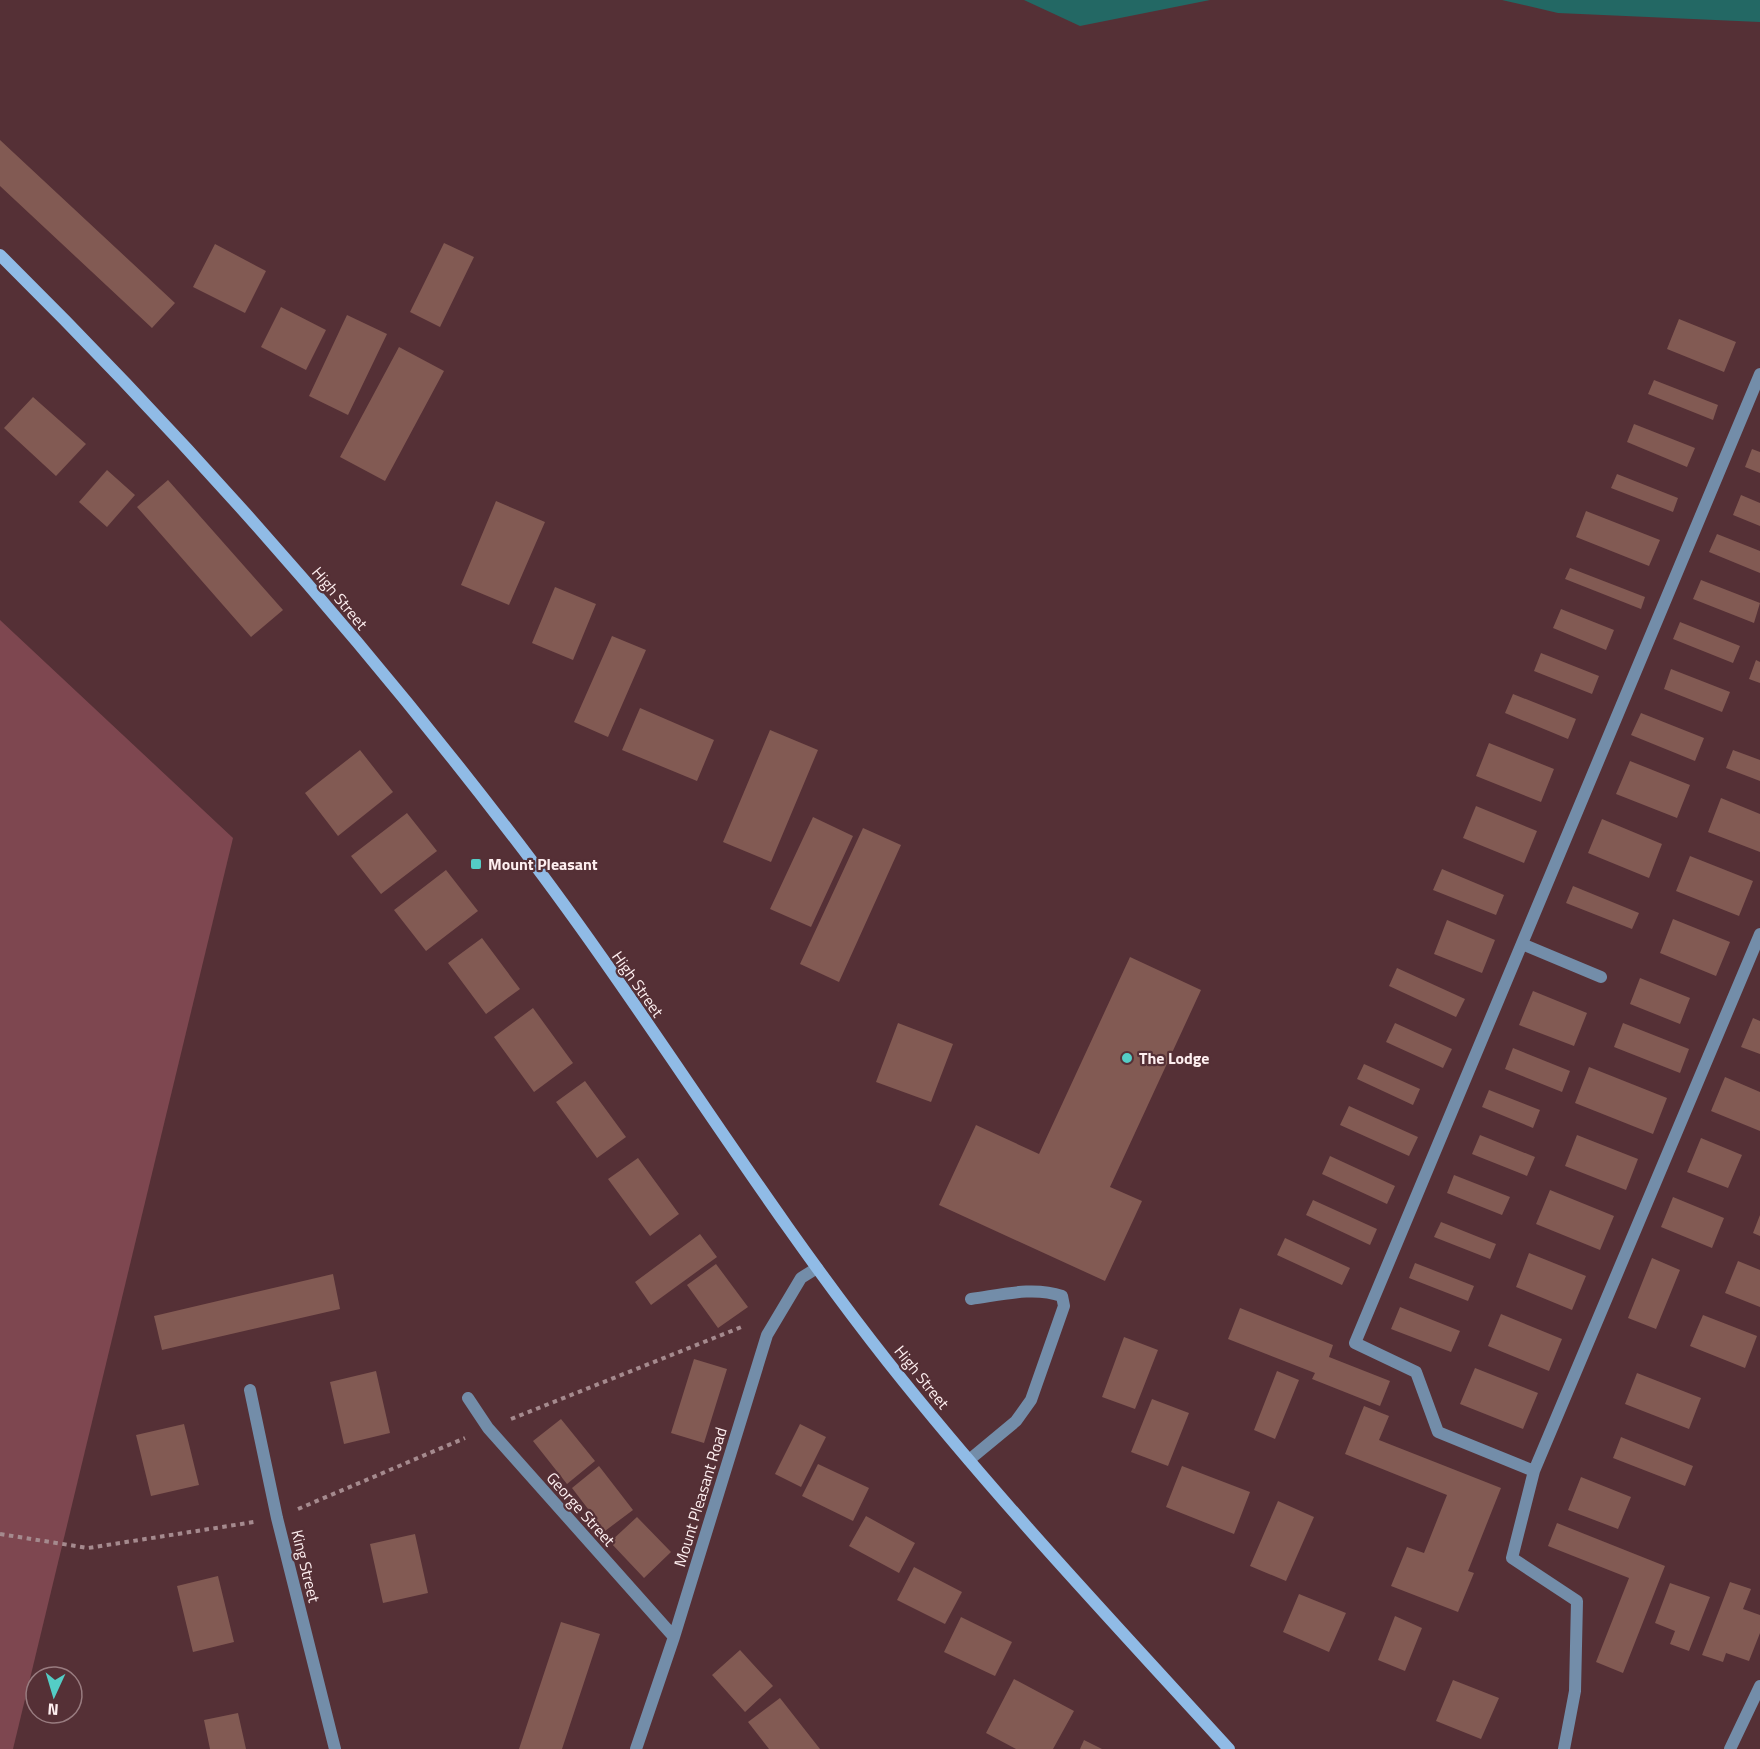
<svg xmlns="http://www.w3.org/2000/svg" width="1760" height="1749" viewBox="0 0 1760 1749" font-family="'Titillium Web',sans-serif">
  <rect width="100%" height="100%" fill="#553036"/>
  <path fill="#7e4750" d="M0,620L233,838L13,1749H0Z"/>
  <path fill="#236864" d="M1024,0H1210L1080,26Z
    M1502,0H1760V22L1558,13Z"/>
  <path fill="#825a53" d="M0,140L175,303L152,328L0,186Z
    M444,243L474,257L440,327L410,312Z
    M215,244L266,271L245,313L193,287Z
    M281,307L326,330L306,370L261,347Z
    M347,315L387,334L348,415L309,396Z
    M1679,319L1736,342L1724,372L1667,349Z
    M399,347L444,371L385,481L340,457Z
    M1654,380L1718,405L1713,420L1648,394Z
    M33,397L86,444L56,476L4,428Z
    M1634,424L1695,448L1687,467L1627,442Z
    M1752,449L1760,452V473L1745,467Z
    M107,470L135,495L107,527L79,502Z
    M1617,474L1678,498L1673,512L1611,488Z
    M168,480L283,610L251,637L137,507Z
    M1741,495L1760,503V526L1733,515Z
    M496,501L545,522L509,605L461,585Z
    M1586,511L1660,540L1649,566L1576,537Z
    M1717,534L1760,551V573L1709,552Z
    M1570,568L1645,597L1641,609L1565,579Z
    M1701,580L1760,603L1754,623L1693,599Z
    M555,587L596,604L573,660L532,643Z
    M1561,609L1614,630L1606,650L1553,628Z
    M1680,622L1740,646L1733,663L1673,639Z
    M612,636L646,650L608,737L574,722Z
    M1541,653L1599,676L1592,694L1534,671Z
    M1756,660L1760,662V683L1749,679Z
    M1671,669L1730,692L1722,712L1664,689Z
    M1513,694L1576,719L1568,739L1505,713Z
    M640,708L714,740L697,781L622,750Z
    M1641,713L1704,738L1695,761L1631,735Z
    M770,730L818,750L771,862L723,842Z
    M1489,743L1554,769L1541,802L1476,776Z
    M360,750L393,792L338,836L305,793Z
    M1733,750L1760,760V781L1726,768Z
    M1630,761L1690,785L1677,818L1616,794Z
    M1721,798L1760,814V852L1708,832Z
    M1476,806L1537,831L1524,863L1463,838Z
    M407,813L437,851L381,894L351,856Z
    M813,817L853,836L811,927L770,909Z
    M1602,819L1662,844L1649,878L1588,853Z
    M863,828L901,845L839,982L800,964Z
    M1690,856L1753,881L1739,916L1676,891Z
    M1442,869L1504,895L1496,915L1433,890Z
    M446,870L478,911L426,951L394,910Z
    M1573,886L1639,913L1632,929L1566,903Z
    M1673,919L1730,942L1716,976L1660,953Z
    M1447,920L1495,940L1482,973L1434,954Z
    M482,938L520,989L486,1014L448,963Z
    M1130,957L1201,990L1110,1187L1142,1201L1105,1281L939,1205L976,1125L1039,1154Z
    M1397,968L1465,999L1456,1017L1389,986Z
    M1640,978L1690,998L1680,1024L1630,1004Z
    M1533,991L1587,1013L1574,1046L1519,1025Z
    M533,1008L573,1063L534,1092L494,1037Z
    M1753,1018L1760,1021V1054L1741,1047Z
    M898,1023L953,1044L931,1102L876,1082Z
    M1395,1023L1452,1049L1443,1068L1386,1042Z
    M1623,1023L1689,1049L1680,1073L1614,1047Z
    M1513,1048L1570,1071L1562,1092L1505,1069Z
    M1364,1064L1420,1089L1413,1105L1357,1079Z
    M1589,1067L1667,1098L1653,1134L1575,1103Z
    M1725,1077L1760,1092V1131L1711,1111Z
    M585,1081L626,1137L597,1158L556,1102Z
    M1489,1090L1540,1110L1533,1128L1482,1107Z
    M1349,1106L1418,1137L1409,1156L1340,1125Z
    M1480,1135L1535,1157L1527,1176L1472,1154Z
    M1577,1135L1638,1159L1626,1190L1565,1166Z
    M1701,1138L1742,1155L1728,1188L1687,1172Z
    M1330,1156L1395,1186L1387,1204L1322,1174Z
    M638,1158L679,1214L650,1236L608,1179Z
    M1454,1175L1510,1197L1502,1215L1447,1193Z
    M1550,1190L1614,1216L1600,1250L1536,1224Z
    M1673,1197L1724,1218L1712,1248L1661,1227Z
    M1313,1200L1377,1229L1370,1245L1306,1215Z
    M1760,1215V1236L1753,1233Z
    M1441,1222L1496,1244L1490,1259L1434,1237Z
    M700,1234L717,1257L651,1305L635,1282Z
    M1285,1238L1350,1268L1342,1285L1277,1255Z
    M1529,1253L1586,1276L1572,1310L1516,1287Z
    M1652,1258L1680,1270L1656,1329L1628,1318Z
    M1738,1261L1760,1270V1307L1725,1293Z
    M1415,1263L1474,1286L1468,1301L1409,1278Z
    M716,1264L748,1307L718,1328L687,1285Z
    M333,1274L340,1309L162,1350L154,1316Z
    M1400,1307L1460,1331L1451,1352L1391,1329Z
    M1240,1308L1333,1345L1329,1357L1390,1381L1380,1406L1312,1379L1315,1373L1228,1339Z
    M1501,1314L1562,1339L1549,1371L1488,1346Z
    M1703,1315L1757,1336L1745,1368L1690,1346Z
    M1124,1337L1158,1350L1135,1409L1102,1397Z
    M694,1359L727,1369L704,1443L671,1433Z
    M1475,1368L1538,1393L1523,1429L1460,1404Z
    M376,1371L390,1433L344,1444L330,1382Z
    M1277,1371L1299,1380L1275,1439L1254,1430Z
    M1637,1373L1701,1398L1689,1429L1625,1404Z
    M1152,1399L1189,1413L1168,1466L1131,1452Z
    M1364,1406L1389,1416L1379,1440L1501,1488L1468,1571L1474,1573L1458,1612L1391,1586L1407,1547L1424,1553L1447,1495L1345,1454Z
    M561,1419L595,1461L567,1484L533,1441Z
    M184,1424L199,1485L151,1496L136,1435Z
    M800,1424L826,1437L801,1487L775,1474Z
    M1621,1437L1693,1466L1685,1486L1613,1458Z
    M818,1464L869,1488L853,1521L802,1496Z
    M599,1466L633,1510L605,1531L572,1488Z
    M1182,1466L1250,1492L1234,1534L1166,1507Z
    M1581,1477L1631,1497L1618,1529L1568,1510Z
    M1278,1501L1314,1517L1286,1581L1250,1566Z
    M866,1516L915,1543L899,1573L849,1546Z
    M637,1517L671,1552L644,1578L610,1542Z
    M1557,1523L1665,1566L1623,1673L1596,1662L1629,1578L1548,1546Z
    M415,1534L428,1593L383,1603L370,1544Z
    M914,1567L962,1592L945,1624L897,1600Z
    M218,1576L234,1642L193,1652L177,1586Z
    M1730,1582L1751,1589L1743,1609L1760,1615V1633L1749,1661L1726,1653L1723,1662L1702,1655Z
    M1670,1583L1710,1597L1689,1651L1670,1644L1675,1631L1655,1623Z
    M1299,1594L1346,1613L1329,1652L1283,1632Z
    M1395,1616L1422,1628L1405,1671L1378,1660Z
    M961,1617L1012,1642L995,1676L944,1652Z
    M561,1622L600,1634L562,1749H519Z
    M740,1650L773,1686L745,1712L712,1675Z
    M1014,1679L1074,1711L1053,1749H1016L986,1733Z
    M1453,1680L1499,1698L1481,1739L1436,1721Z
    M780,1698L820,1749H769L748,1722Z
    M238,1713L246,1749H210L204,1720Z
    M1084,1740L1102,1749H1080Z"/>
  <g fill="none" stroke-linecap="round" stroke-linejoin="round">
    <path stroke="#a58a8e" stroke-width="4" stroke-dasharray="4.5 4.5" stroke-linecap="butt" d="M511,1419L744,1326
      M298,1509L465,1438
      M0,1534L88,1548L254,1522"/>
    <path stroke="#738da9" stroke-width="12" d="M1522,944L1601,977
      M969,1460L1016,1421L1031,1400L1064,1306L1062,1296C1033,1286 1001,1295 971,1299
      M1534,1471L1438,1432L1416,1372L1355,1343L1760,374
      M1564,1749L1575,1691L1577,1601L1512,1558L1534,1471L1760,934"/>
    <path stroke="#738da9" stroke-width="12" d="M250,1390L277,1518L335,1749
      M468,1398L488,1428L674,1637
      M636,1749L674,1637L767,1335L801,1278L817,1268
      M1730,1749L1760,1686"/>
    <path stroke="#90bbe6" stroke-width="12" d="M0,255C182,435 353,628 509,831C642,1003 753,1191 888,1362C995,1497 1113,1622 1229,1749"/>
  </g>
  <g fill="#54cdc6" stroke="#553036" stroke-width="2">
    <rect x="470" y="858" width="12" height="12" rx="3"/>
    <circle cx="1127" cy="1058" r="6"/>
  </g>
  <g text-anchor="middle" stroke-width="4.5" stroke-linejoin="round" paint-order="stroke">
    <g font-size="16" fill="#feeff0" stroke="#553036">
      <text transform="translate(340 598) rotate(50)" y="6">High Street</text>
      <text transform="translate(638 984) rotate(55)" y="6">High Street</text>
      <text transform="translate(922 1377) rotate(51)" y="6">High Street</text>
      <text transform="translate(700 1497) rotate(-73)" y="6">Mount Pleasant Road</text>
      <text transform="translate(581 1509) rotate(48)" y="6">George Street</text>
      <text transform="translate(306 1566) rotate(76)" y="6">King Street</text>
    </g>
    <g font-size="16" font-weight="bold" fill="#feeff0" stroke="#553036" text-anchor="start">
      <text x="488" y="870">Mount Pleasant</text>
      <text x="1139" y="1064">The Lodge</text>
    </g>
  </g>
  <g transform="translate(54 1695) rotate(184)"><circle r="28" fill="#553036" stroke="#997c80" stroke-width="1.5"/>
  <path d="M0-4.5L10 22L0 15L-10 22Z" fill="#54cdc6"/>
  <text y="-9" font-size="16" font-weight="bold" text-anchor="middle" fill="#feeff0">N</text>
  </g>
</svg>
